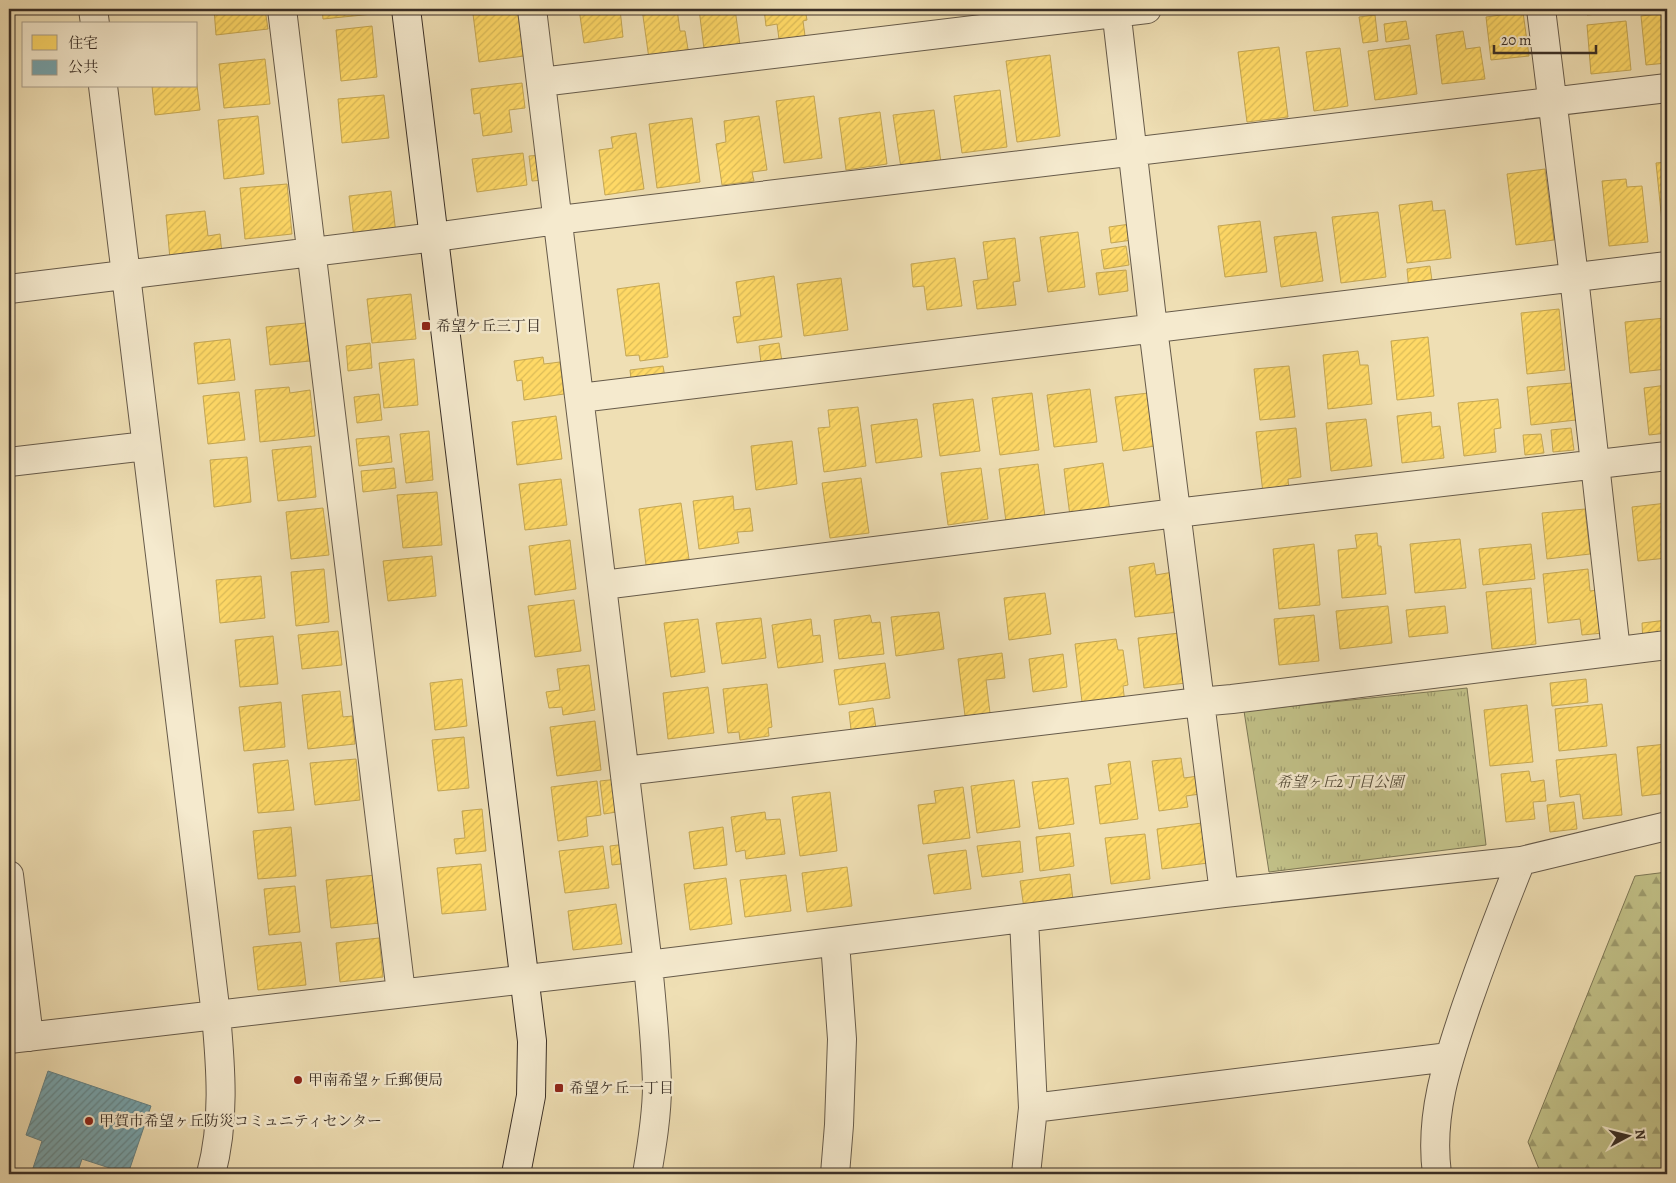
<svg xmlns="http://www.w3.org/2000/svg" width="1676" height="1183" viewBox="0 0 1676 1183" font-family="Alegreya,'Noto Serif JP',serif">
  <defs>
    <pattern id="forest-firs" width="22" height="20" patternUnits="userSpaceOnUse" patternTransform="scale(1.25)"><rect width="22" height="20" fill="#c1c087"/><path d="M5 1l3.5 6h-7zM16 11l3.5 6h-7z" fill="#9e9c6e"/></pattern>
    <pattern id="park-tufts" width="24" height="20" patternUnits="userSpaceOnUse" patternTransform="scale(1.25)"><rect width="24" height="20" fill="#c1c087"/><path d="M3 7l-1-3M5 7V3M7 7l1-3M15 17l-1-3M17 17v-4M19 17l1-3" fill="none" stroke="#9e9c6e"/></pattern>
    <pattern id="homes-hatch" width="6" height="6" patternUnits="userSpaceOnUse" patternTransform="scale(1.25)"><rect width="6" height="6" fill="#ffd966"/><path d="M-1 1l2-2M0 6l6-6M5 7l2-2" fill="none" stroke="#dbbb58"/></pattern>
    <pattern id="public-hatch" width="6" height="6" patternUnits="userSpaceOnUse" patternTransform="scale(1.25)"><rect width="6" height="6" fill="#76a5af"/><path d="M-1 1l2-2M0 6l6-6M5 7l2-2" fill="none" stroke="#62878e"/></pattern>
  </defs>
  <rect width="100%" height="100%" fill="#efdfb4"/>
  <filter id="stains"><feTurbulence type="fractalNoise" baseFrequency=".004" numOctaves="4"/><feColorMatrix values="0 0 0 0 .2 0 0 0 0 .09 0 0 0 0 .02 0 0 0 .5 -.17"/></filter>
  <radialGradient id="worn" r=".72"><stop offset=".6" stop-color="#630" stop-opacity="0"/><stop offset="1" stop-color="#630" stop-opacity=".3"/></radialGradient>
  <path fill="url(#forest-firs)" stroke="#7e7856" d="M1667,872V1174H1541L1528,1142L1635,876Z"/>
  <path fill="url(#park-tufts)" stroke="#7e7856" d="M1467,688L1486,845L1269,872L1244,711Z"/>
  <path fill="url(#homes-hatch)" stroke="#c4a653" d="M214,9H265L268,29L216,35Z
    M322,9H372L373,14L323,19Z
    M517,9L524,56L479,62L473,14Z
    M579,9H620L623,37L584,43Z
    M642,9H677L680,31H685L690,61L650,66Z
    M699,9H735L740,45L704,49Z
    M764,9H805L807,20L803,21L806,43L780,47L777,24L766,26Z
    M824,9H850L825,12Z
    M1001,9H1042L1002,14Z
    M1586,9H1620V12L1587,15Z
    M1523,12L1529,56L1491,60L1486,17Z
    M1667,13V63L1646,65L1641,16Z
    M1375,15L1378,41L1363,43L1359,17Z
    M1406,21L1409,39L1386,42L1384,24Z
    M1626,21L1631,70L1591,74L1587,25Z
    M372,26L377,77L341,81L336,30Z
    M1463,31L1466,49L1480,47L1485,79L1442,84L1436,35Z
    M1410,45L1417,94L1375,100L1368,51Z
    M1279,47L1288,117L1247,122L1238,52Z
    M1340,48L1348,106L1314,111L1306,52Z
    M1050,55L1060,136L1017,142L1006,61Z
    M265,59L270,104L224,108L219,64Z
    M196,77L200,110L155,115L152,86H196Z
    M522,83L525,108L509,110L512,132L483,136L480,113L474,114L471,89Z
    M1000,90L1007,147L962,153L954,96Z
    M384,95L389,138L342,143L338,99Z
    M814,96L822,158L784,163L776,101Z
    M934,110L941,163L901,168L893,115Z
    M880,112L887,164L846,170L839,118Z
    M258,116L264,174L224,179L218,120Z
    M759,116L767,170L752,172L754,181L722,185L716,144L726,142L724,121Z
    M692,118L700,182L657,188L649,124Z
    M636,133L644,189L605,195L599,150L613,148L611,137Z
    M523,153L527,185L477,192L472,159Z
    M541,155L544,180L532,181L529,156Z
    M1667,162V232H1663L1656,163Z
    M1545,169L1554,240L1516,245L1507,174Z
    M1626,179L1627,187L1642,186L1648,242L1609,246L1602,181Z
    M287,184L292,234L245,239L240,188Z
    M391,191L396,234L354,238L349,196Z
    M1432,201L1433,211L1445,210L1451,258L1407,263L1399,205Z
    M205,211L208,236L220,234L222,254L170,259L166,215Z
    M1378,212L1386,277L1341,283L1332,217Z
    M1260,221L1267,272L1225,277L1218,226Z
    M1137,223L1139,239L1111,243L1109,227Z
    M1078,232L1085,287L1048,292L1040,237Z
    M1316,232L1323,281L1281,287L1274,237Z
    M1015,238L1020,281L1013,282L1016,305L977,309L973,281L988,279L983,242Z
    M1126,246L1129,265L1104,269L1101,250Z
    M955,258L962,306L927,310L924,286L913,287L911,264Z
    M1430,266L1433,288L1409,291L1407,269Z
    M1126,270L1128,291L1099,295L1096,273Z
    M774,276L782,337L737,343L733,317L741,316L736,282Z
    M841,278L848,330L804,336L797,284Z
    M659,283L668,357L640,361L639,355L626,356L617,289Z
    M411,294L416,339L372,343L367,299Z
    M1559,309L1565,370L1527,374L1521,313Z
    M1665,318L1667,344V369L1630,373L1625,322Z
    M306,323L310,361L270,365L266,327Z
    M1428,337L1434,396L1397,400L1391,341Z
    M230,339L235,380L198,384L194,343Z
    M370,343L372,368L348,371L346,346Z
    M779,343L783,368L762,371L759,346Z
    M1358,351L1360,365H1368L1372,404L1328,409L1323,355Z
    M543,357L544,364L560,362L564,394L524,400L522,380L517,381L514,361Z
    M414,359L418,405L384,408L379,363Z
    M663,366L666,383L632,387L630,370Z
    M1289,366L1295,417L1260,420L1254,369Z
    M1572,383L1576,420L1531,425L1527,387Z
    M1667,385V433L1649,435L1644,388Z
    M289,387L290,393L310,390L315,436L260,442L255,390Z
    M1090,389L1097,442L1054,447L1047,395Z
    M239,392L245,440L208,444L203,396Z
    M1032,393L1039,450L1000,455L992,398Z
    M1148,393L1155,446L1123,451L1115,397Z
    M379,394L382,420L357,423L354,397Z
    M973,399L980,451L940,456L933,404Z
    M1498,399L1501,428L1494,429L1496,452L1464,456L1458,403Z
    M858,407L866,466L824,472L818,428L830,427L828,410Z
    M1431,412L1432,427L1440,426L1444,458L1402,463L1397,416Z
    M556,416L562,459L517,465L512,422Z
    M917,419L922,457L876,463L871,425Z
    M1366,419L1372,466L1331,471L1326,423Z
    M1296,428L1301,477L1288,479L1289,490L1263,493L1256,432Z
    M1571,428L1574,450L1553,452L1551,430Z
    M429,431L433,480L406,483L400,434Z
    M1541,434L1544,453L1525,455L1523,435Z
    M389,436L392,462L359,466L356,439Z
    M792,441L797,484L756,490L751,446Z
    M311,446L316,497L278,501L272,450Z
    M247,457L251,502L214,507L210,460Z
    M1103,463L1110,511L1070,516L1064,469Z
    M1038,464L1046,524L1007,529L999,469Z
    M394,468L396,488L363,492L361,471Z
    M981,468L988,519L948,525L941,473Z
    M861,478L869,533L830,538L822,483Z
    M561,479L567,525L525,530L519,484Z
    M437,492L442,545L403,548L397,495Z
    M733,496L734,510L750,508L753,531L737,532L739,543L699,549L693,501Z
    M681,503L689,559L646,565L639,509Z
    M1667,503V558L1638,561L1632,507Z
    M323,508L329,555L291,559L286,512Z
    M1585,509L1590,554L1547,559L1542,513Z
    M1377,533L1378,546H1381L1386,594L1342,598L1338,550L1357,548L1355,535Z
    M1460,539L1466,588L1415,593L1410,544Z
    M570,540L576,589L535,595L529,546Z
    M1314,544L1320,605L1279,609L1273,549Z
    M1531,544L1535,579L1483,585L1479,549Z
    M432,556L436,596L388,601L383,561Z
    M1154,563L1156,575L1173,572L1178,612L1135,617L1129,567Z
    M324,569L329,622L296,626L291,572Z
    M1588,569L1590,591L1598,590L1603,633L1582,635L1580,619L1548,623L1543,574Z
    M261,576L265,618L220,623L216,580Z
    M1531,588L1536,644L1492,649L1486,592Z
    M1045,593L1051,634L1009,640L1004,598Z
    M574,600L581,651L535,657L528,606Z
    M1388,606L1392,643L1340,649L1336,611Z
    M1445,606L1448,633L1409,637L1406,610Z
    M939,612L944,649L896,656L891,617Z
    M870,615L872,623L880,622L884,654L839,659L834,620Z
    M1314,615L1319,661L1279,665L1274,619Z
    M761,618L766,658L722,664L716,623Z
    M698,619L705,672L671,677L664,623Z
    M811,619L813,636L820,635L823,662L778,668L772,625Z
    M1667,620V641L1643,643L1642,623Z
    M338,631L342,665L302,669L298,635Z
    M1179,633L1186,683L1144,688L1138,638Z
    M273,636L278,684L240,687L235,640Z
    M1116,639L1118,650H1123L1128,685L1123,686L1125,704L1083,710L1075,644Z
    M1002,653L1005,678L986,680L990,713L965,716L958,659Z
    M1063,654L1067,687L1033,692L1029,659Z
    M885,663L890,698L839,705L834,670Z
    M589,665L595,710L563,715L562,707L549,708L546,692L560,690L557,669Z
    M462,679L467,726L435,730L430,683Z
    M1586,679L1588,702L1552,706L1550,683Z
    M767,684L772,727L768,728L769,736L740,740L739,732L728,733L723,689Z
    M708,687L714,733L668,739L663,693Z
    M340,691L343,717L352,716L355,744L308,749L302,695Z
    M281,702L285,747L244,751L239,707Z
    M1602,704L1607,746L1559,751L1555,709Z
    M1527,705L1533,762L1490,766L1484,710Z
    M873,708L877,735L852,738L849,712Z
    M595,721L601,770L557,776L550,727Z
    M464,737L469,788L438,791L432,740Z
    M1667,744V793L1642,796L1637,747Z
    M1616,754L1622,815L1583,819L1580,794L1560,797L1556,760Z
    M1181,758L1184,778L1198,776L1200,794L1186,796L1188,807L1159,811L1152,761Z
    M356,759L360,800L315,805L310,763Z
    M288,760L294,810L258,813L253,764Z
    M1130,761L1138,819L1100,824L1095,786L1111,784L1108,764Z
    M1529,771L1531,782L1544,780L1546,801L1533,802L1535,819L1506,822L1501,774Z
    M1068,778L1074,824L1039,829L1032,782Z
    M618,779L623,811L604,814L600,781Z
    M1014,780L1020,827L977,833L971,786Z
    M597,781L601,815L586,817L588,836L558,841L551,787Z
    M963,787L970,838L923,844L918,805L936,803L934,791Z
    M830,792L837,851L800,856L792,797Z
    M1574,802L1577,829L1550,832L1547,805Z
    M482,809L486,851L456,854L454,839L465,838L462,811Z
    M765,812L766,820L780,819L785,854L746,859L745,850L736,852L731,817Z
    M1202,823L1208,863L1162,869L1157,829Z
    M291,827L296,876L258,879L253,831Z
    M723,827L727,865L694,869L689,832Z
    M1070,833L1074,866L1040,871L1036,837Z
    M1145,834L1150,879L1111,884L1105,838Z
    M1020,841L1023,872L982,877L977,846Z
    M626,844L629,863L612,865L610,846Z
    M603,846L609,888L565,893L559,851Z
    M966,850L971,889L934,894L928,855Z
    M481,864L486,910L442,914L437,868Z
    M847,867L852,906L807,912L802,873Z
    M1070,874L1074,909L1025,915L1020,881Z
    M375,875L380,923L331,928L326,880Z
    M786,875L791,911L745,917L740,880Z
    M726,878L732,924L690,930L684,884Z
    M295,886L300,932L269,935L264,889Z
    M616,904L622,944L573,950L568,911Z
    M379,938L383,977L340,982L336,943Z
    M301,942L306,985L258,990L253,947Z"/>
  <path fill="url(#public-hatch)" stroke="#648286" d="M48,1071L151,1106L128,1174L82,1159L77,1174H31L42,1141L26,1135Z"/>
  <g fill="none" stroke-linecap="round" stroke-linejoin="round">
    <g stroke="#675b4a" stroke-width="30">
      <path id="street" d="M93,9L95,24
        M282,9L401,993
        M532,9L648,965C652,1005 656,1045 657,1085C657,1115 652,1145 647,1174
        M1116,9L1153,328L1224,893
        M1541,9L1574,277L1616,651
        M541,82L1147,9
        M103,86L216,1015C221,1069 225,1122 211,1174
        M9,289L435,237L558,220L1667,88
        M580,398L1667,266
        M9,462L146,446
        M603,585L1176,513L1667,456
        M625,771L1199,702L1232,699L1667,645
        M9,875L29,1037
        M1024,919L1033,1108L1026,1174
        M9,1039L648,965L1224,893L1521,861L1667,826
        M1033,1108L1449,1057
        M835,1174L839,1125L842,1039L835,942
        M1437,1174C1429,1114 1448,1060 1467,1004C1484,955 1502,908 1521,861"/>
    </g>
    <g stroke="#3a2f26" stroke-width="30">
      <path id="secondary" d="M406,9L532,1041L531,1096L516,1174"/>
    </g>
    <use href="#street" stroke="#f5eace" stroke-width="28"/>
    <use href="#secondary" stroke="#f5eace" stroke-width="28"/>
  </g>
  <g fill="#8f2418" stroke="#f5eace" stroke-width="2">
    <rect x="421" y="321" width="10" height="10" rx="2.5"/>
    <circle cx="298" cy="1080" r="5"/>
    <rect x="554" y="1083" width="10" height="10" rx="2.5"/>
    <circle cx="89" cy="1121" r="5"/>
  </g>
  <g text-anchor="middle" stroke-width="5" stroke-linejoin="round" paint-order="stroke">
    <g font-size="15" fill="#3a2f26" stroke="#f5eace" text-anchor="start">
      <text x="436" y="331">希望ケ丘三丁目</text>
      <text x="308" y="1085">甲南希望ヶ丘郵便局</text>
      <text x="569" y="1093">希望ケ丘一丁目</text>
      <text x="99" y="1126">甲賀市希望ヶ丘防災コミュニティセンター</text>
    </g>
    <g font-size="15" font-style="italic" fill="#554c39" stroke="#f5eace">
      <text x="1340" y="787">希望ヶ丘2丁目公園</text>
    </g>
  </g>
  <rect width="1676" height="1183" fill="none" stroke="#efdfb4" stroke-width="30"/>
  <rect x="10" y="10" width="1656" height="1163" fill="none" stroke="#3a2f26" stroke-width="2.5"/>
  <rect x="15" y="15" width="1646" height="1153" fill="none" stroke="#3a2f26"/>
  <rect x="22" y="22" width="175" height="65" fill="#f5eace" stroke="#aa9f8b"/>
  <rect x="32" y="35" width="25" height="15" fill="#ffd966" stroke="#aa9f8b"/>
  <text x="68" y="48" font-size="15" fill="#3a2f26">住宅</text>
  <rect x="32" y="60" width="25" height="15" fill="#76a5af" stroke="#aa9f8b"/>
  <text x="68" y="72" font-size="15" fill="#3a2f26">公共</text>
  <g transform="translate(1628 1136) rotate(83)" stroke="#f5eace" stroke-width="4" paint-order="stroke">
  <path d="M0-4L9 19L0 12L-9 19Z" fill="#3a2f26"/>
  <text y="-8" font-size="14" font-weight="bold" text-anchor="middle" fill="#3a2f26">N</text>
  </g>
  <path d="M1494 45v8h102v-8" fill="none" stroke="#3a2f26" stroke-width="2.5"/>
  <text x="1501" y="45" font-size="15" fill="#3a2f26" stroke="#f5eace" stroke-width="4" paint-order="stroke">20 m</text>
  <rect width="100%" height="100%" filter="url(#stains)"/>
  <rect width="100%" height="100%" fill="url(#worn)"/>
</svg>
